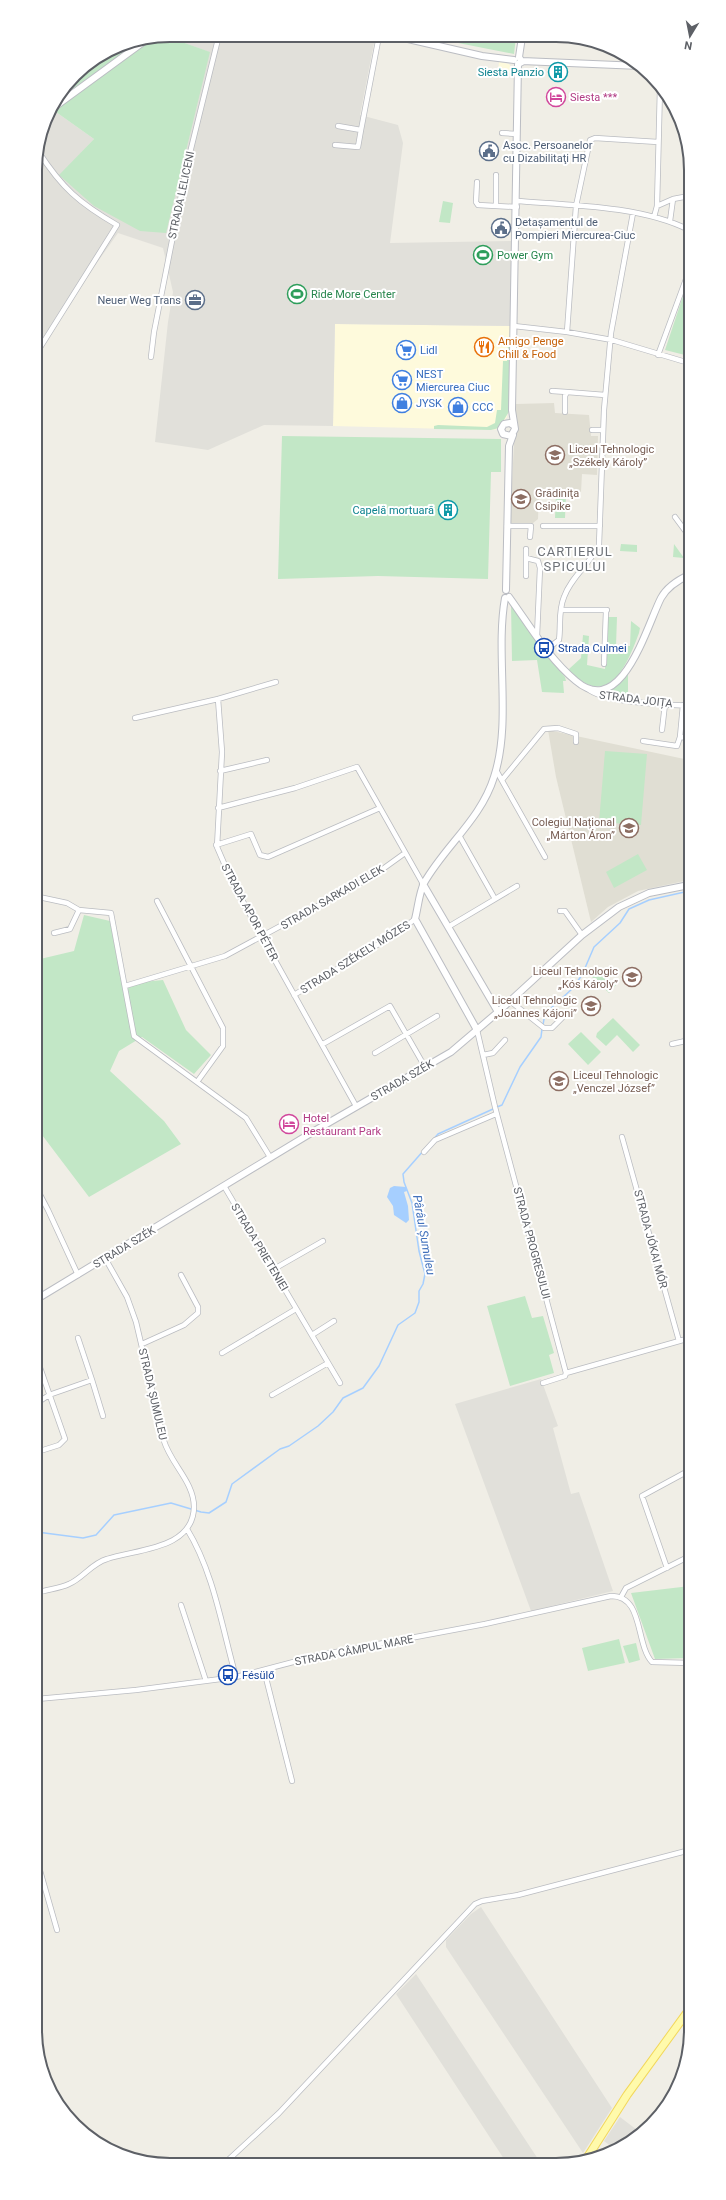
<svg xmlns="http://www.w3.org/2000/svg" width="726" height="2200" viewBox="0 0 726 2200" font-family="Roboto,sans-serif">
  <rect width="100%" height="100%" fill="#f0eee6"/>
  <path fill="#fefadc" d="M499,62L509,64L512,68V74L498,72Z
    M335,324L512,326L507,417L498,429L491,430L333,426Z"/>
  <path fill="#e1e0da" d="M170,35L379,36L375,38L360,115L398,125L403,143L390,243L512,241V326L335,324L333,426L264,425L208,450L155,442L168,322L173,292L163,248L118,233L36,349L35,161L47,117L56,112L94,139L60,175L209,52L165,36Z
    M541,1379L558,1426L553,1428L571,1494L579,1492L613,1591L531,1611L455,1404Z
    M481,1907L612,2108L583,2153L446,1947V1940L471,1914Z
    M416,1974L540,2162H506L396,1994Z
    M620,2117L641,2133L623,2147L616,2150L604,2141Z"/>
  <path fill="#e0ded3" d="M554,403L555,413L589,415L591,436H598L597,475L582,474L581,492L539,491L538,519L533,523H510L516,404Z
    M548,730L689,760V880L638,891L608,907L591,922L556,777Z"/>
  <path fill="#c2e7c6" d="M165,36L210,52L166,233L140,231L94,206L59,175L94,139L56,112L47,117L49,110L81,69L119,45Z
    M438,37H516L514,54L438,39Z
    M443,201L453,203L450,223L439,222Z
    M689,278V356L665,350Z
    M511,341L510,410L499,428L491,430L434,429V426L438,425L487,427L495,423L497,410H501L503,361H507L508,343Z
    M282,436L501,439V472H491L488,579L378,576L278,579Z
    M556,494L566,495L565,518H555Z
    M621,544L637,545V552L620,551Z
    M674,544L684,558L673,557Z
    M511,604L547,655L565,677L566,681H563L564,693L542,692L537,660L512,661Z
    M608,617H617L616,646H630L631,621L640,628L639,633C631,654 615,700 585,683C579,680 571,675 569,669L581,658L583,635L589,636L587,665L605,669Z
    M628,674V697L608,696L597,693L613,687Z
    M605,751L647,754L641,825L599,822Z
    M638,854L647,870L614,888L606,872Z
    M84,915L110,921L122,984L163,980L186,1030L211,1055L194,1074L142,1037L119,1051L110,1071L164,1121L181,1144L89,1197L36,1127V960L74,951Z
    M599,970L616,985L609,993L592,977Z
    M613,1018L640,1045L633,1052L617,1035L606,1046L596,1037L597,1033Z
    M581,1032L601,1052L588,1065L568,1044Z
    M525,1296L532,1318L543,1316L554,1353L549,1355L554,1373L510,1386L487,1306Z
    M690,1586V1658L655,1659L631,1593Z
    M619,1639L625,1663L588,1671L582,1648Z
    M636,1643L640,1660L629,1663L623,1646Z"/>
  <path fill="#a6cfff" d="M394,1186L406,1187L407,1191L404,1192L408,1206L409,1220L406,1223L394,1215L393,1206L387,1197L390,1188Z"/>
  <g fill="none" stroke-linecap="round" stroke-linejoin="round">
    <path stroke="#a6cfff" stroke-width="1.5" d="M543,1025L544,1019L551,1008L572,989L582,975L594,947L620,923L629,909L649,900L689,891
      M497,1107L502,1105L520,1067L541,1037L542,1029
      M37,1532L83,1538L96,1535L114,1515L171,1503L201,1512L209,1513L226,1502L232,1484L280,1449L289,1446L318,1426L333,1412L343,1398L363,1388L379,1366L398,1325L415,1313L419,1302V1291L423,1284L425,1274L419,1251L412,1203L404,1182L403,1174L438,1134L493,1109"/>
    <g stroke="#babcc1" stroke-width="6">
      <path id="street" d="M338,126L361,130L379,36
        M502,133L517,134
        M335,145L358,147L361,130
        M496,175V206L517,207
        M477,182L476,202L478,205L496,206
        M517,201C570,205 642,206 689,230
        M657,206L673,199L689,196
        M654,217L657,206L660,87
        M670,221L673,199
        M514,326L567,332L612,340L689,363
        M567,332L576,206L590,140L595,138L658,142
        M36,354L117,225C79,203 62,188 38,151
        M658,355L689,271
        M151,357L154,332L187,165L219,35
        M552,391L567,392
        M565,412V396L567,392L605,395
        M592,430H603
        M675,517L689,536
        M507,526H531L530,537
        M543,526H600
        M526,558L538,561L540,568L537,636
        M526,576V549
        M561,610H607
        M547,649L559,640C561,626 558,611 564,597C571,577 590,564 599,545L604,410L611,333L633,213
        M604,664L606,611
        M588,689C604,703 665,704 689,706
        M218,699L222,752L217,847L230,877L262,937L356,1106
        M135,718L218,699L276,682
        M662,730L665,704
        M680,737L683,705
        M643,741L677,746L680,737L689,738
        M496,770L545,857
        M220,771L267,760
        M502,780L544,729L558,728L576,734V742
        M218,808L295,788L357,767L423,884
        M460,837L495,899
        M216,845L251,834L260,855L268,857L380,808
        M39,897L67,903L79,910
        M157,901L223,1028V1046L197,1082
        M560,911H565L582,935
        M448,927L517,886
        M54,933L70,929L79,910L111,913L134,1036L246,1118L270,1157
        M125,986L225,956L373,876L405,853
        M294,995L397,933L415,919
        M510,1001L544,1028H552L562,1018
        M477,1030L495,1107L566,1373
        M323,1044L390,1006L425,1067
        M672,1044L690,1040
        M375,1053L437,1016
        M483,1055L493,1053L505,1040
        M622,1137L679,1341
        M424,1152L435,1140L496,1114
        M224,1186L340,1383
        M37,1189L48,1210L78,1275
        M274,1269L323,1241
        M312,1335L334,1321
        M78,1338L92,1380
        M142,1344L184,1325L198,1313V1307L181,1275
        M222,1353L296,1309
        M37,1359L65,1439L59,1445L37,1452
        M543,1383L565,1376L566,1373L690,1338
        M272,1395L328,1363
        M37,1403L49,1395L92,1380L103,1416
        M187,1529C214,1573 222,1628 236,1677
        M667,1568L642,1496L690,1470
        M37,1593C47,1589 59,1589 69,1584C83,1578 92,1563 107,1559C136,1549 193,1550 194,1507C194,1482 171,1464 164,1441L136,1322L127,1297L105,1258
        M621,1597L626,1588L690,1556
        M181,1605L206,1681
        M264,1670L292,1781
        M37,1699L136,1690L236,1677L320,1655L485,1624L611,1596C644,1596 635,1643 652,1662L690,1663
        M37,1860L57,1930
        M226,2162L279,2113L475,1904L482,1901L518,1895L690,1850"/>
    </g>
    <g stroke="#bbbdc3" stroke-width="8">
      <path id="secondary" d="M395,36L482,56L514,60
        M522,61L640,66
        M49,111L146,40
        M513,425L510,423L504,424L501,429L503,434L511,436L515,429L512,410L518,64L522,62L519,57L522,37
        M506,590L509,446L513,435
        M509,597C530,626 549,659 576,681C622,720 647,625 661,598C667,587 678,580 689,575
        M423,884L498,1012
        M477,1030L415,919C418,908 419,893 424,883C445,846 481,819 494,777C512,722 495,654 505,598
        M37,1299L316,1130L451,1052L498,1012L582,935L619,907L649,893L689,885"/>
    </g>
    <g stroke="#f3d85b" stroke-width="9">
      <path id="primary" d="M585,2161L627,2095L691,2007"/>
    </g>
    <use href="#street" stroke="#fff" stroke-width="4.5"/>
    <use href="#secondary" stroke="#fff" stroke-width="6"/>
    <use href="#primary" stroke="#fffaab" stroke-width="7"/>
  </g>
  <defs>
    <g id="building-ring" transform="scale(1)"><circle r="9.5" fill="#fff" stroke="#0f9aa8" stroke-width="1.5"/><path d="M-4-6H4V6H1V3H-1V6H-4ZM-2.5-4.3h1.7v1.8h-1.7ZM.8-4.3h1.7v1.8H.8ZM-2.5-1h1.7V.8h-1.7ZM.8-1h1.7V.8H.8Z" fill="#0f9aa8"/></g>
    <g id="hotel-ring" transform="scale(1)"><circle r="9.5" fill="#fff" stroke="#d1479c" stroke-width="1.5"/><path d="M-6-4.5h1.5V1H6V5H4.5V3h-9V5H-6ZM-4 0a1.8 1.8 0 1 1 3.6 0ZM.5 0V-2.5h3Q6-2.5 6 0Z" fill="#d1479c"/></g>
    <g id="civic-ring" transform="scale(1)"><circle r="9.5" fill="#fff" stroke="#5c6f8a" stroke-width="1.5"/><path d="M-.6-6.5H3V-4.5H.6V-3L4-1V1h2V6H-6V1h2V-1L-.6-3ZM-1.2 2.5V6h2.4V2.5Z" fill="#5c6f8a"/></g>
    <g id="stadium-ring" transform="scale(1)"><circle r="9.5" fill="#fff" stroke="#2e9e5b" stroke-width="1.5"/><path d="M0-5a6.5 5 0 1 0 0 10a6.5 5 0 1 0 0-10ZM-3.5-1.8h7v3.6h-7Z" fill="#2e9e5b"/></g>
    <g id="office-ring" transform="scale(1)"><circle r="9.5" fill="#fff" stroke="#5c6f8a" stroke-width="1.5"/><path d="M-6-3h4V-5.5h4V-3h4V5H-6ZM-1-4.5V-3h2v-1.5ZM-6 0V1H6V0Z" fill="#5c6f8a"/></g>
    <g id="restaurant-ring" transform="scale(1)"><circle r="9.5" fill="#fff" stroke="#e8710a" stroke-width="1.5"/><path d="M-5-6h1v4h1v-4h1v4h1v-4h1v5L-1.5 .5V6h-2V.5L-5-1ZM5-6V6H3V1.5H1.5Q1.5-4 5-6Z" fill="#e8710a"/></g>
    <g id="supermarket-ring" transform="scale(1)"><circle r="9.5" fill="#fff" stroke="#3f7fe0" stroke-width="1.5"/><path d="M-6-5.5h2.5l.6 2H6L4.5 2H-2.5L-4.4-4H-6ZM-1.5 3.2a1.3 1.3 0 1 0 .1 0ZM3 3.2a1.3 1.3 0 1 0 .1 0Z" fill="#3f7fe0"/></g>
    <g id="shop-ring" transform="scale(1)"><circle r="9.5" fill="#fff" stroke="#3f7fe0" stroke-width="1.5"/><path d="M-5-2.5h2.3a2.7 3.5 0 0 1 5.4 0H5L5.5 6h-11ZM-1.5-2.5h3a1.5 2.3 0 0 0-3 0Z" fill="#3f7fe0"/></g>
    <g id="school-ring" transform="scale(1)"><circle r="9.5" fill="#fff" stroke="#8d6e63" stroke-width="1.5"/><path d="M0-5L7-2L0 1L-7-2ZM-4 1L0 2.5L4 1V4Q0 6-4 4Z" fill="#8d6e63"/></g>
    <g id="bus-ring" transform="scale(1)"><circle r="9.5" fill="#fff" stroke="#1a4fb4" stroke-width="1.5"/><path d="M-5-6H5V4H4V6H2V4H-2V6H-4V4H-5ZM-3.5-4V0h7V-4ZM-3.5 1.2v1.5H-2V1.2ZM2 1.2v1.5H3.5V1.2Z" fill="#1a4fb4"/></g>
  </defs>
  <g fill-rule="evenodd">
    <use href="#building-ring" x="558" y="72"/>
    <use href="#hotel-ring" x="556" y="97"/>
    <use href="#civic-ring" x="489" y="151"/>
    <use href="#civic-ring" x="501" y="228"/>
    <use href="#stadium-ring" x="483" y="255"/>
    <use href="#stadium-ring" x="297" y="294"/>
    <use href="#office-ring" x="195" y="300"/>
    <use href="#restaurant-ring" x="484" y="347"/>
    <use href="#supermarket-ring" x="406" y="350"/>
    <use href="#supermarket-ring" x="402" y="380"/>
    <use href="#shop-ring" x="402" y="403"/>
    <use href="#shop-ring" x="458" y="407"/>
    <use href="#school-ring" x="555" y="455"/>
    <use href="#school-ring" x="521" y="499"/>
    <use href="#building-ring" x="448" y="510"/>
    <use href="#bus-ring" x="544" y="648"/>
    <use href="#school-ring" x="629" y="828"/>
    <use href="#school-ring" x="632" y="977"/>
    <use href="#school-ring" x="591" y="1006"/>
    <use href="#school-ring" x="559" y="1081"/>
    <use href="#hotel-ring" x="289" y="1124"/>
    <use href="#bus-ring" x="228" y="1675"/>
  </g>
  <g text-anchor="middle" stroke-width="4" stroke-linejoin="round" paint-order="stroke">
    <g font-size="11" fill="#0d838f" stroke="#fff" text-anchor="end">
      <text x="544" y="76">Siesta Panzio</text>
      <text x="434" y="514">Capelă mortuară</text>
    </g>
    <g font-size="11" fill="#b23c85" stroke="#fff" text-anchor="start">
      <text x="570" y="101">Siesta ***</text>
      <text x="303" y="1122">Hotel<tspan x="303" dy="13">Restaurant Park</tspan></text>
    </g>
    <g font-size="11" fill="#4e5e75" stroke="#fff" text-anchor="start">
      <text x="503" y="149">Asoc. Persoanelor<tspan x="503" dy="13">cu Dizabilitaţi HR</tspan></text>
      <text x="515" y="226">Detașamentul de<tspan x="515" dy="13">Pompieri Miercurea-Ciuc</tspan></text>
      <text x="181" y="304" text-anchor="end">Neuer Weg Trans</text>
    </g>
    <g font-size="11" fill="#5d6066" stroke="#fff">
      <text transform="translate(181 195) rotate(-78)" y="4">STRADA LELICENI</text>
      <text transform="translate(636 699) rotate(7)" y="4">STRADA JOIȚA</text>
      <text transform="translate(332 897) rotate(-30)" y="4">STRADA SARKADI ELEK</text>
      <text transform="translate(250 912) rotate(62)" y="4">STRADA APOR PÉTER</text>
      <text transform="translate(355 957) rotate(-32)" y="4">STRADA SZÉKELY MÓZES</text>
      <text transform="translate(402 1080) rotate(-30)" y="4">STRADA SZÉK</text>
      <text transform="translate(651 1239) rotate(75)" y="4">STRADA JÓKAI MÓR</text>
      <text transform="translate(532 1243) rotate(75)" y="4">STRADA PROGRESULUI</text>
      <text transform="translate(124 1247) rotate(-31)" y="4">STRADA SZÉK</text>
      <text transform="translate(260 1247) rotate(59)" y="4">STRADA PRIETENIEI</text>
      <text transform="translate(153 1394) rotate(77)" y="4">STRADA ȘUMULEU</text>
      <text transform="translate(354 1650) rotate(-11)" y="4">STRADA CÂMPUL MARE</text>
    </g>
    <g font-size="11" fill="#27864d" stroke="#fff" text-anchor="start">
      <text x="497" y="259">Power Gym</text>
      <text x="311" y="298">Ride More Center</text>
    </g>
    <g font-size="11" fill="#c56008" stroke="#fff" text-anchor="start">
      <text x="498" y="345">Amigo Penge<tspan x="498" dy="13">Chill &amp; Food</tspan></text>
    </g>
    <g font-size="11" fill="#366cbe" stroke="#fff" text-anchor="start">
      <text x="420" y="354">Lidl</text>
      <text x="416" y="378">NEST<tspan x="416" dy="13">Miercurea Ciuc</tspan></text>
      <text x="416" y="407">JYSK</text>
      <text x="472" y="411">CCC</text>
    </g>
    <g font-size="11" fill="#785e54" stroke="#fff" text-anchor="start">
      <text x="569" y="453">Liceul Tehnologic<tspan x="569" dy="13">„Székely Károly”</tspan></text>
      <text x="535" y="497">Grădiniţa<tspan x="535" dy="13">Csipike</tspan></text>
      <text x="615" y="826" text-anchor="end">Colegiul Național<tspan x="615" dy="13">„Márton Áron”</tspan></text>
      <text x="618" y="975" text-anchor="end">Liceul Tehnologic<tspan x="618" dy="13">„Kós Károly”</tspan></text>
      <text x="577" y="1004" text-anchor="end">Liceul Tehnologic<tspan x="577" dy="13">„Joannes Kájoni”</tspan></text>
      <text x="573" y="1079">Liceul Tehnologic<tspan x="573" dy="13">„Venczel József”</tspan></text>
    </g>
    <g font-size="11" fill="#164399" stroke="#fff" text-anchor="start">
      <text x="558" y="652">Strada Culmei</text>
      <text x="242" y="1679">Fésülő</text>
    </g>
    <g font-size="12" font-style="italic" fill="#4372bc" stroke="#fff">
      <text transform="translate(424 1235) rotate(80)" y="4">Pârâul Șumuleu</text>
    </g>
    <g font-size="13" letter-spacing="1" fill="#6e7278" stroke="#fff">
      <text x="575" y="556">CARTIERUL<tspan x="575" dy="15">SPICULUI</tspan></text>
    </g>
  </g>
  <path d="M0 0H726V2200H0ZM170 42H556A128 128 0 0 1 684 170V2030A128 128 0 0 1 556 2158H170A128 128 0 0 1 42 2030V170A128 128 0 0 1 170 42Z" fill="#fff" fill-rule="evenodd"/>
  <path fill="none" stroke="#5d6066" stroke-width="2" d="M170 42H556A128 128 0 0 1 684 170V2030A128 128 0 0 1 556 2158H170A128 128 0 0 1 42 2030V170A128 128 0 0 1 170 42Z"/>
  <g transform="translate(690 36) rotate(190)" stroke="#ffffff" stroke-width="3" paint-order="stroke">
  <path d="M0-3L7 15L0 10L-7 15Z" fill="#5d6066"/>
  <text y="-6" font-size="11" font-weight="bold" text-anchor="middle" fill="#5d6066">N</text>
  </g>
</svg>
